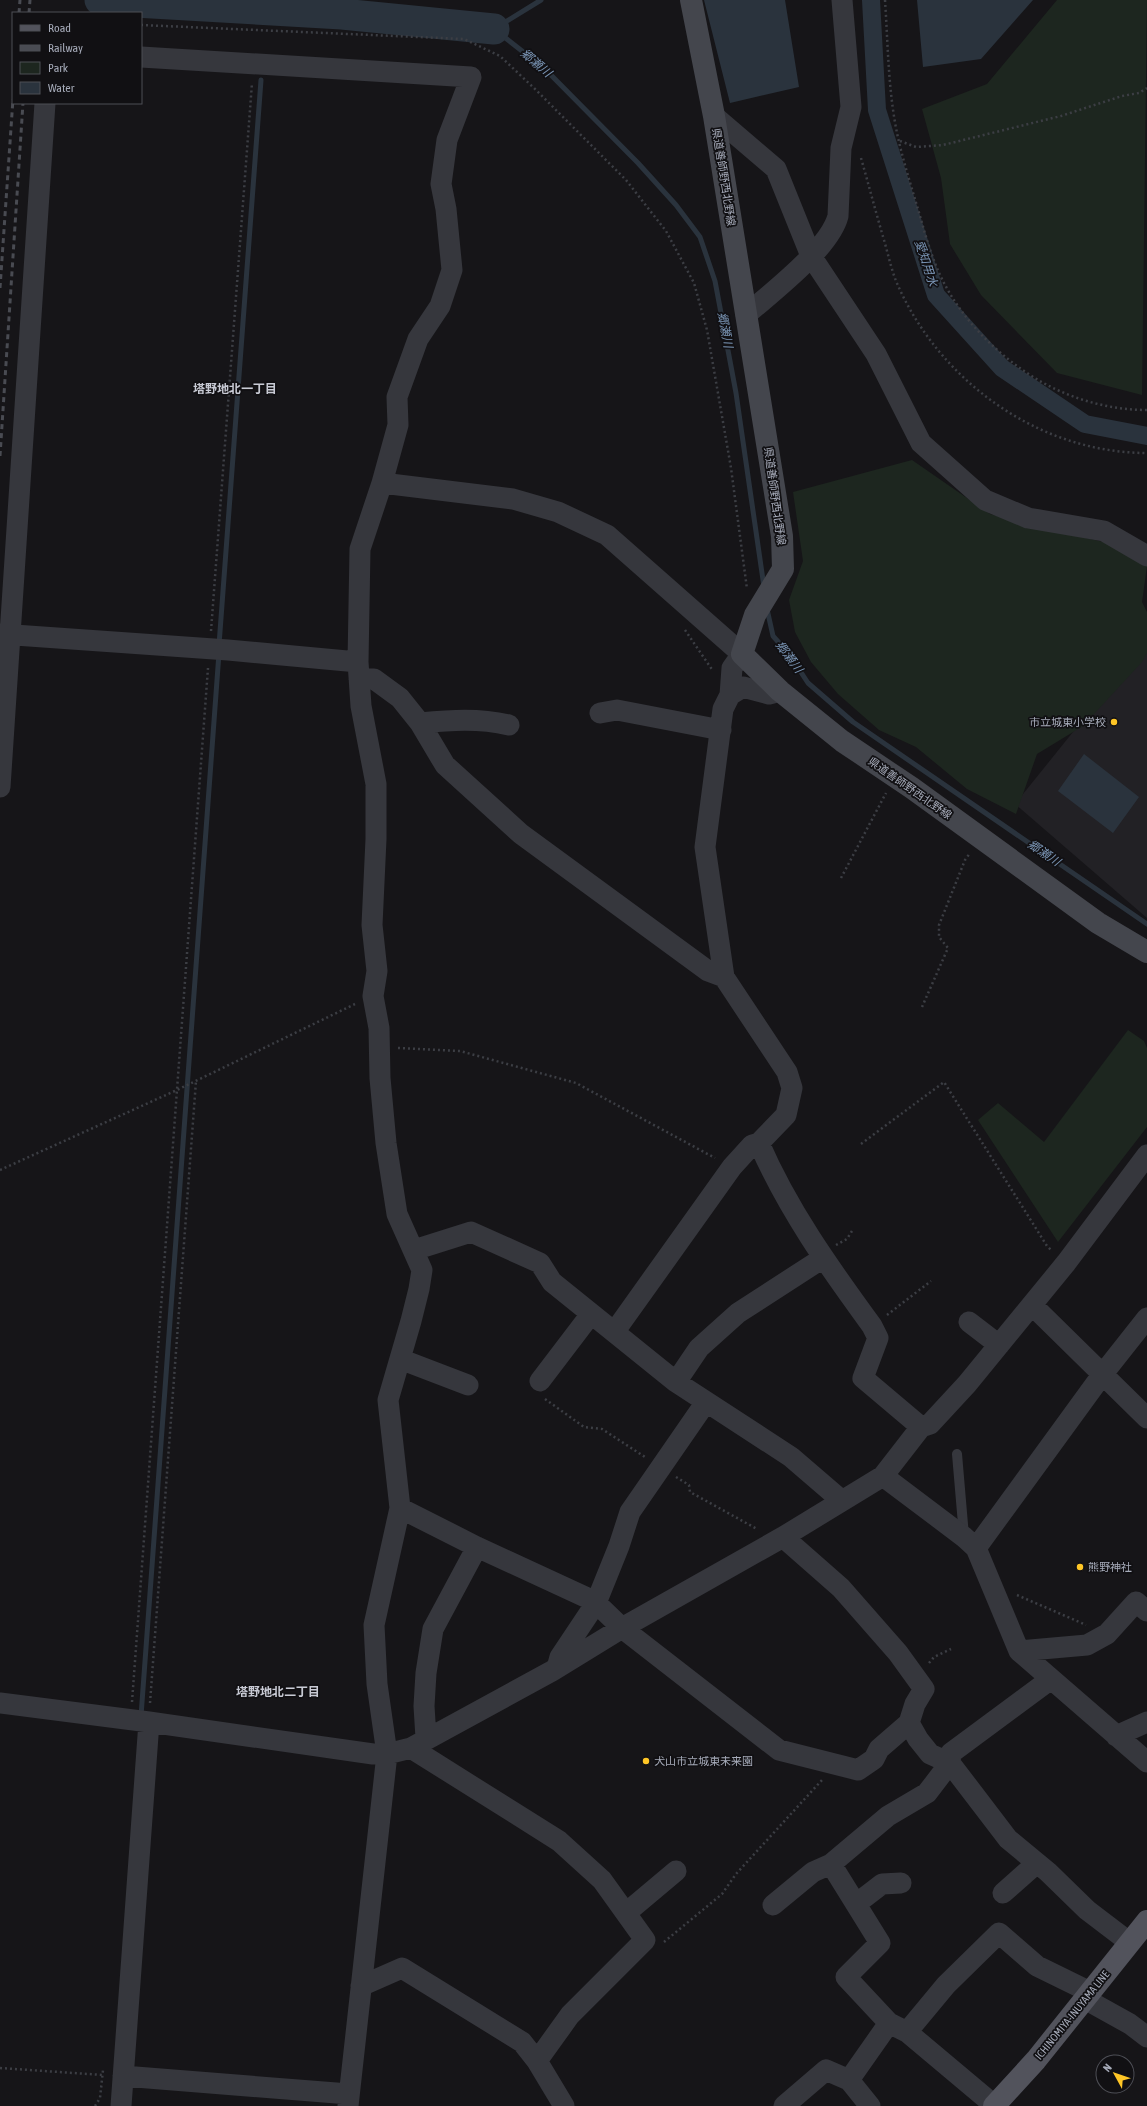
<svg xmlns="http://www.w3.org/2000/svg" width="1147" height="2106" viewBox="0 0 1147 2106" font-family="'Asap Condensed','Noto Sans JP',sans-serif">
  <rect width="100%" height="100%" fill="#161518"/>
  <path fill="#222125" d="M1147,640V918L1015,804Z"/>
  <path fill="#1d261f" d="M1057,0H1147L1142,395L1057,373L981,295L950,244L941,178L922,109L987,84Z
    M912,460L990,514L1049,530L1104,542L1147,566L1142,602L1147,612V653L1142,662L1083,726L1037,754L1016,814L967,789L916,747L879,730L838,694L811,662L795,632L789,600L803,561L793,492Z
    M1128,1030L1144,1041L1147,1048V1127L1058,1242L978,1120L998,1103L1044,1142Z"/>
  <path fill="#2a333d" d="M704,0H785L799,87L730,103Z
    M917,0H1033L981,59L923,67Z
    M1084,754L1139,797L1113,833L1058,791Z"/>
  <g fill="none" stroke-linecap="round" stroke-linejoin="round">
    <path stroke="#2a333d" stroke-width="5" d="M541,0L494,29L545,69L638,163L676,205L700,237L715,281L736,393L764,587
      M767,609L773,636L789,654L808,683L853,722L1147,924
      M219,645L261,80
      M141,1716L219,653"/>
    <path stroke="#2a333d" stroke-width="18" d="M871,0L877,110L936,295L1002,368L1085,424L1147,436"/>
    <path stroke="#2a333d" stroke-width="31" d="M100,0L342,14L494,29"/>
    <path stroke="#3c3e44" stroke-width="2.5" stroke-dasharray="2 3" stroke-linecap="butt" d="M885,0C888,44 888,89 897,133C902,157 910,182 917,206C922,222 926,239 932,255C949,305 986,346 1030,375C1064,397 1106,410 1147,410
      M141,25L464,39L500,56L535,89L626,180L666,231L694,283L707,330L731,468L747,589
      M900,141L916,147L943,145L1061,116L1122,96L1139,93L1147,88
      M861,158C869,186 876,213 884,240C888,254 891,268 896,281C938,380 1038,453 1147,453
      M685,630L713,671
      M211,631L252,83
      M841,878L886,793
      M922,1007L948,948L939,937V925L965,860L970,853
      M398,1048L460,1051L576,1083L715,1158
      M861,1144L944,1082L1047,1246L1052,1251
      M0,1170L177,1090L355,1004
      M836,1245L847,1239L852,1231
      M887,1315L931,1281
      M545,1399L584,1427L602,1429L645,1457
      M676,1477L689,1485L690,1492L757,1529
      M1017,1595L1086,1625
      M929,1663L934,1657L951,1649
      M132,1702L208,668
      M150,1703L196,1081
      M664,1942L722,1894L736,1874L822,1780
      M0,2068L103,2075
      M95,2106L100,2098L103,2070"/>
    <path stroke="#36373d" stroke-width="10" d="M957,1454L964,1536"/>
    <path stroke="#36373d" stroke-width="21" d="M141,57L471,77L447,140L441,184L446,209L452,270L440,306L418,339L397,397L398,425L382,483L360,549L358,662L361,706L376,784V839L372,925L377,971L373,996L379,1028L380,1078L386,1143L397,1214L422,1270L419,1289L411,1321L388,1400L400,1508L374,1625L377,1684L387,1754L348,2106
      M714,116L776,169L811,256L876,354L921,443L985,500L1028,518L1104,531L1147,556
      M746,315C772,292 830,248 838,216L841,148L851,107L842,0
      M382,483L513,499L558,512L607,535L742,654L732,668L730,695L723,709L705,847L724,977L787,1072L792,1088L786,1115L759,1143C788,1210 829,1267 872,1326L878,1338L863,1378L921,1427
      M0,634L228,650L358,662
      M359,679H374L400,698L420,723L445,765L521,834L708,971L724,977
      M730,695L743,687L769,694L780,691
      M600,713L617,710L721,730
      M420,723C451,720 479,718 509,725
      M0,787L45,103
      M414,1250L471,1232L540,1263L552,1282L676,1382L791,1457L841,1500
      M1032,1305L1147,1418
      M969,1322L999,1345
      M615,1331L732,1167L752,1145L759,1143
      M400,1359L468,1385
      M540,1381L591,1314
      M676,1382L699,1348L738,1313L823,1258
      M883,1476L964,1537L976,1548L1019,1651L1147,1762
      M400,1508L477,1547L594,1601L622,1628L779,1750L858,1770L874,1759L879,1749L909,1723L915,1704L924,1689L898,1653L841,1588L783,1537
      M976,1548L1102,1375L1147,1318
      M1019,1651L1087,1645L1107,1634L1136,1602L1147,1611
      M557,1668L560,1657L596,1603L619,1546L630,1512L706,1402
      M0,1703L149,1722L373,1754H387L411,1748L552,1671L622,1628L783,1537L883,1476L921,1427L930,1424L967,1384L1066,1263L1147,1155
      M909,1723L918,1739L930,1754L950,1763L1008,1839L1048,1872L1087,1910L1129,1942
      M1116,1736L1147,1722
      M426,1738L424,1706L426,1673L433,1629L477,1547
      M411,1748L559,1841L602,1880L645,1940L570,2015L537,2061
      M1003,1893L1037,1863
      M856,1904L882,1884L901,1883
      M773,1905L813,1872L831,1864
      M626,1913L676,1871
      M361,1986L402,1968L522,2042L537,2061L564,2106
      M1085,1999L1130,2024L1147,2037
      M907,2032L946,1985L999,1933L1037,1966L1090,1992
      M123,2076L349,2094
      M994,2105L907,2032L889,2023L846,1977L880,1943L831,1864L888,1816L927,1793L950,1763L951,1753L1051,1679
      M121,2106L149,1722
      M784,2106L826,2070L849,2080
      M870,2106L849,2080L889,2023"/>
    <path stroke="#44464d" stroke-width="22" d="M691,0L714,116L782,536L783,569L755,615L742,654L780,691L842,741L912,788L1098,923L1147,952"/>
    <path stroke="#52535c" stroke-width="22" d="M994,2106L1036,2060L1147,1921"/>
    <path stroke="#494b52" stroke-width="3" stroke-dasharray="5 4" stroke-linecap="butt" d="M19,13L20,0
      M29,13L30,0
      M0,288L13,99
      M0,456L23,103"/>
  </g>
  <g fill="#ffc626" stroke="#111013" stroke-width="1.5">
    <circle cx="1114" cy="722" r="4"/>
    <circle cx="1080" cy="1567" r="4"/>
    <circle cx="646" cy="1761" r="4"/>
  </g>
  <g text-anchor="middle" stroke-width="3.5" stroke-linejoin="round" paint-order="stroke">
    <g font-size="11" fill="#a6abb9" stroke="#111013">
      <text transform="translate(724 177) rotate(81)" y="4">県道善師野西北野線</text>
      <text transform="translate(775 496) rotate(82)" y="4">県道善師野西北野線</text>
      <text transform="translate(910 788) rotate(35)" y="4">県道善師野西北野線</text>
      <text transform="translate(1072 2015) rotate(-51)" y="4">ICHINOMIYA-INUYAMA LINE</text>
    </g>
    <g font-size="11" fill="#a6abb9" stroke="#111013" text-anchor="start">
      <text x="1106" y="726" text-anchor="end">市立城東小学校</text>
      <text x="1088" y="1571">熊野神社</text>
      <text x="654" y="1765">犬山市立城東未来園</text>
    </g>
    <g font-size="12" font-style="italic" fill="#7b96b6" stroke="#111013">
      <text transform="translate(536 63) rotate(40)" y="4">郷瀬川</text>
      <text transform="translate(926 263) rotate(72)" y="4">愛知用水</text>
      <text transform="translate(725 330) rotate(79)" y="4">郷瀬川</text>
      <text transform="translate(789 657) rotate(53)" y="4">郷瀬川</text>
      <text transform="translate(1044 853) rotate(34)" y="4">郷瀬川</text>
    </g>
    <g font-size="12" font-weight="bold" fill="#c8cad4" stroke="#111013">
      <text x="235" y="393">塔野地北一丁目</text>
      <text x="278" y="1696">塔野地北二丁目</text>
    </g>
  </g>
  <rect x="12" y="12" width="130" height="92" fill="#111013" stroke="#4d4e55"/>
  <rect x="20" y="25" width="20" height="6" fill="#52535c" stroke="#4d4e55"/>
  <text x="48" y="32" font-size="12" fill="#a6abb9">Road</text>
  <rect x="20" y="45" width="20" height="6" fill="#494b52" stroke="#4d4e55"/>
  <text x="48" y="52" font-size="12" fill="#a6abb9">Railway</text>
  <rect x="20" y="62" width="20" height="12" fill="#1d261f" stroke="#4d4e55"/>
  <text x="48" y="72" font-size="12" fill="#a6abb9">Park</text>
  <rect x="20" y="82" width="20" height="12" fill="#2a333d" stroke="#4d4e55"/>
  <text x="48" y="92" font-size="12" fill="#a6abb9">Water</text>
  <g transform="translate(1115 2074) rotate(310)"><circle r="19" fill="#111013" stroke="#4d4e55"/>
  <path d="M0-3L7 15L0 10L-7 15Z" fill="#ffc626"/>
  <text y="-6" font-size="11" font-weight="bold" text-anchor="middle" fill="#a6abb9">N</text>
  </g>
</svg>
